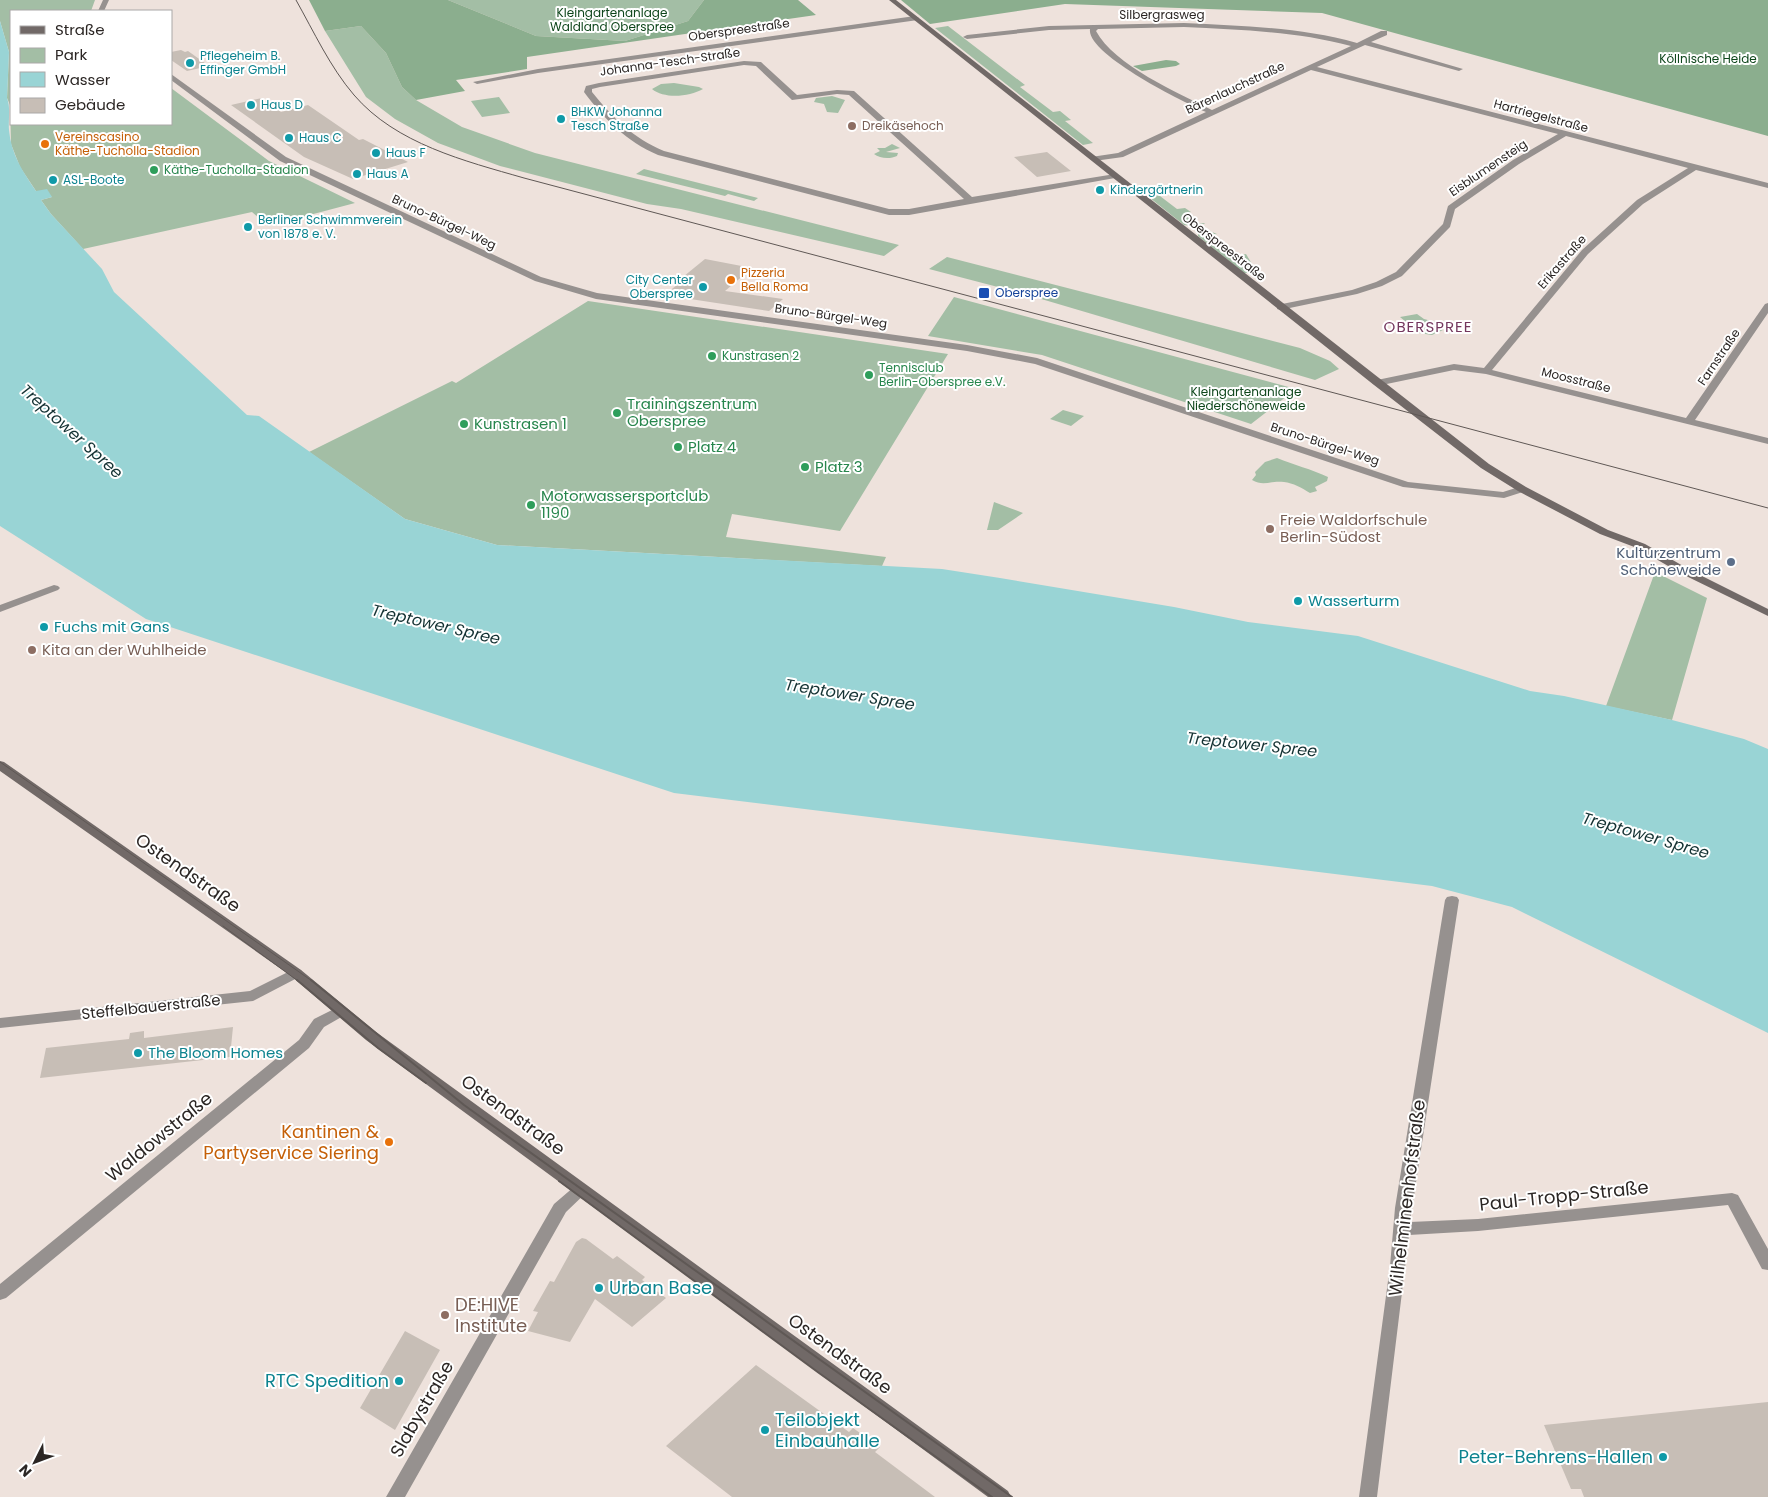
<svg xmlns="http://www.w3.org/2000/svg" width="1768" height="1497" viewBox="0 0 1768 1497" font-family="Poppins,sans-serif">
  <rect width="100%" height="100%" fill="#eee2dc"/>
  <path fill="#a3bea5" d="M0,0H95L91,11H11V124H171V88L269,161L355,203L268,226L252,212L83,249L51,214L41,200L52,197L36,191L20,167L11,144L10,105L7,98L9,52L0,21Z
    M448,0H704L688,21L625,41L536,36Z
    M361,26L386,53L402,87L416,100L462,127L535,153L899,245L884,256L681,209L647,204L500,166L438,143L395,119L366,97L325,31Z
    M948,26L1025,85L1020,87L1053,112L1060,111L1071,120L1065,121L1093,143L1083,145L935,28Z
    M674,83L699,87L703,89C689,97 664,99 652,89L661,84Z
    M832,96L845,100L838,113L827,112L824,104L814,102L816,98Z
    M499,97L510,113L482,117L471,101Z
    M892,144L900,148L886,152L898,153L897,156C891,159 880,159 874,154L880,151L877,148H885Z
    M644,169L758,198L754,201L728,194L725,196L636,174Z
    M1155,186L1163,191L1156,193L1177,209L1185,208L1191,212L1183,214L1196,224L1205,223L1204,224L1192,226L1184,225L1140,190L1141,188Z
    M1207,230L1217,234L1211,235L1237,256L1246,254L1252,264L1251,273H1244L1198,236V232Z
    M947,257L1300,348L1330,361L1339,369L1315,380L1021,293L929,269Z
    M954,297L1296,389L1251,424L1042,355L928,336Z
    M588,301L948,354L840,531L732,514L726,537L886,557L882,566L497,545L405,519L309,452L452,381L456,383Z
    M1417,314L1424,319L1439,323L1443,330L1432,335L1412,332L1404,323L1406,322L1400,317Z
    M1063,410L1084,416L1071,426L1050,419Z
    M1277,458C1294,465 1311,469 1328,477L1327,481L1315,487L1317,491L1310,493C1302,488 1293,483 1284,482C1271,480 1264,487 1252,480L1256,475L1255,472L1265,462Z
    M994,502L1023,513L998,530H987Z
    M1655,572L1707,598L1672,720L1606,706Z"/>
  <path fill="#8bae8e" d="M309,0H448L536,36L625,41L688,21L704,0H798L816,15L527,57V69L456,80L465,91L416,100L402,87L386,53L361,26L325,31Z
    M901,0H1768V136L1322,13L1065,4L930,24Z
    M1166,60L1176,61L1180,64L1176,66L1142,71L1133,66Z"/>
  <path fill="#99d4d5" d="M0,21L9,52L7,98C11,109 8,119 9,130C11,154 23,172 36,191L47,189L52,197L41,200L51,214L102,269L114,292L247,415L259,416L405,519L497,545L942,569L1000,578L1174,607L1248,622L1358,636L1530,691L1564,696L1672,720L1744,739L1768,749V1033L1512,907L1432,886L674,793L146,619L0,526Z"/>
  <path fill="#c7beb6" d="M181,50L185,52L188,51L209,66L187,71L171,60V52Z
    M262,98L281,112L308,105L359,140L363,139L408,162L353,179L304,157L231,105Z
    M1047,152L1071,171L1037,177L1014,157Z
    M705,259L752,268L725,291L783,299L769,311L664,295L681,282L678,281Z
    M233,1027L230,1057L40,1078L46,1048L129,1039L130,1033L144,1031V1038Z
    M582,1238L586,1239L613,1259L617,1256L645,1277L642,1280L666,1298L632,1327L595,1299L570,1342L528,1331L538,1312L533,1311L550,1281L554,1282L576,1242Z
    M405,1331L440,1350L395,1430L360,1408Z
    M756,1365L849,1432L853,1428L880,1447L875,1452L935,1497H732L666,1446Z
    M1768,1402V1497H1584L1581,1489H1571L1544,1425Z"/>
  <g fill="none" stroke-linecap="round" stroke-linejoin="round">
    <path fill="#96918f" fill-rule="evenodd" d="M103,0H109L104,11H98Z
      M915,16L919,18L918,20L538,73L477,84L473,82L538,69Z
      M1184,23C1242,26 1300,27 1357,43L1381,31H1387V35L1371,42L1463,69L1459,71L1365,45L1317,67L1768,183V188L1696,170L1643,204L1588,254L1492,370L1686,418L1765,304L1768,303V313L1695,420L1768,438V444L1486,374L1454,370L1377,386L1372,383L1377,380L1454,364L1484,368L1582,250L1637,200L1688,168L1566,136L1519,164L1455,209L1450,227L1402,276L1382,286L1357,294L1280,310L1277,309V305L1352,290L1376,282L1396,272L1443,224L1448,206L1513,160L1558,134L1311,70L1123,157L1094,161L1090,159L1091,157L1118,153L1206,112C1185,103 1086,54 1090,29L1049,30L967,39L963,37L967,35L1049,26ZM1184,27C1240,30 1296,31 1351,46L1212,110C1178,93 1114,65 1096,31L1098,29Z
      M744,61L761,62L797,95L837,90L854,91L972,197L1115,174L1119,176L1115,178L909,215H889L658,155C626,141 605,120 584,92L586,86L599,83ZM744,65L756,66L792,100L837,94L849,95L964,199L909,209H889L664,151C633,138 613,118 592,92V89L600,87Z
      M171,74L286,157L541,277L597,293L967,345L1037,358L1408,482L1503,492L1522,486L1527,489L1526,491L1504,498L1403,487L1035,364L967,351L596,299L535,281L280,161L171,80Z
      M54,585L58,586L60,588L58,590L0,612V605Z
      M1452,896L1457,897L1459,900L1410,1222L1478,1219L1732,1193L1738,1195L1768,1249V1270L1762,1269L1728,1205L1478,1231L1409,1235L1377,1497H1359L1390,1266L1395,1208L1445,900L1447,897Z
      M296,968L301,970L303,973L301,976L253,1001L0,1028V1018L250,991Z
      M340,1006L345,1007L347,1011L345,1015L324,1027L309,1048L6,1298L0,1300V1284L299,1040L314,1019Z
      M581,1184L587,1186L589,1190L566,1212L405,1497H386L554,1204L575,1186Z"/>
    <path fill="#716967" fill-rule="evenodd" d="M889,0H896L1489,464L1526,487L1608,530L1645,544L1690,570L1768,609V616L1682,574L1637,548L1600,534L1518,491L1481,468L1374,385Z
      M0,761L4,762L301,970L376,1032L1008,1491L1011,1497H988L366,1040L291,976L0,771Z"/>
    <path stroke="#5f5855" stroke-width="1" d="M296,0C314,32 330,67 354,95C396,144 465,161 524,178L1768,508
      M0,762L312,981
      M223,926L298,981"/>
    <path stroke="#5f5855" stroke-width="2" d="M297,980L378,1048L426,1083
      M311,980L464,1105L1012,1497
      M559,1181L819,1373L992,1497"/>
  </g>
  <g fill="#0f9aa8" stroke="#fff" stroke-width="2">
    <circle cx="190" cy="63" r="5"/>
    <circle cx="251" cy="105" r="5"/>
    <circle cx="561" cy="119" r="5"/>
    <circle cx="289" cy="138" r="5"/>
    <circle cx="376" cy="153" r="5"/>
    <circle cx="357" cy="174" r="5"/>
    <circle cx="53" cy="180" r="5"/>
    <circle cx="1100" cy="190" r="5"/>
    <circle cx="248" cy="227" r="5"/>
    <circle cx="703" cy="287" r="5"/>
    <circle cx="1298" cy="601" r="5"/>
    <circle cx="44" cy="627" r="5"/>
    <circle cx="138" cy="1053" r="5"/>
    <circle cx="599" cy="1288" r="5"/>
    <circle cx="399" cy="1381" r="5"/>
    <circle cx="765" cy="1430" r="5"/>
    <circle cx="1663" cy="1457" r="5"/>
  </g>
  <g fill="#8d6e63" stroke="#fff" stroke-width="2">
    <circle cx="852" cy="126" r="5"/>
    <circle cx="1270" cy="529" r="5"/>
    <circle cx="32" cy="650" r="5"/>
    <circle cx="445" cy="1315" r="5"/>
  </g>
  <g fill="#e8710a" stroke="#fff" stroke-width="2">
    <circle cx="45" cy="144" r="5"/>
    <circle cx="731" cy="280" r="5"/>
    <circle cx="389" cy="1142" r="5"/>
  </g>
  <g fill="#2e9e5b" stroke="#fff" stroke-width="2">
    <circle cx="154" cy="170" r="5"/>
    <circle cx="712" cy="356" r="5"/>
    <circle cx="869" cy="375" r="5"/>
    <circle cx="617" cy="413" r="5"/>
    <circle cx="464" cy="424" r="5"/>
    <circle cx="678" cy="447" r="5"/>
    <circle cx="805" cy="467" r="5"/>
    <circle cx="531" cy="505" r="5"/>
  </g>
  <rect fill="#1a4fb4" stroke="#fff" stroke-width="2" x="978" y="287" width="12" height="12" rx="2.5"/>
  <circle fill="#5c6f8a" stroke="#fff" stroke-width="2" cx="1731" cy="562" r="5"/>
  <g text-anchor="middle" stroke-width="4" stroke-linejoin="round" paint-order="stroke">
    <g font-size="12" fill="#0e461b" stroke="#fff">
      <text x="612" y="17">Kleingartenanlage<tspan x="612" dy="14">Waldland Oberspree</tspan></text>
      <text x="1708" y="63">Köllnische Heide</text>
      <text x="1246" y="396">Kleingartenanlage<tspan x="1246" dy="14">Niederschöneweide</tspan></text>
    </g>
    <g font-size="12" fill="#2b2624" stroke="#fff">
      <text x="1162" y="19">Silbergrasweg</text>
      <text transform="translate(739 30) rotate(-8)" y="4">Oberspreestraße</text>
      <text transform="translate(670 62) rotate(-8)" y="4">Johanna-Tesch-Straße</text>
      <text transform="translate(1235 88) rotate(-25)" y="4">Bärenlauchstraße</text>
      <text transform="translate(1541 116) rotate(15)" y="4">Hartriegelstraße</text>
      <text transform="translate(1488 168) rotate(-34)" y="4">Eisblumensteig</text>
      <text transform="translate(444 222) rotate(25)" y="4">Bruno-Bürgel-Weg</text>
      <text transform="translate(1224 247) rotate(38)" y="4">Oberspreestraße</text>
      <text transform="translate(1562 262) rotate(-49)" y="4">Erikastraße</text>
      <text transform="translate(831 316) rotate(8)" y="4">Bruno-Bürgel-Weg</text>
      <text transform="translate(1719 357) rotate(-56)" y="4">Farnstraße</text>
      <text transform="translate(1576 380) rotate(14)" y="4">Moosstraße</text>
      <text transform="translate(1325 444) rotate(18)" y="4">Bruno-Bürgel-Weg</text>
    </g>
    <g font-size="12" fill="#0d838f" stroke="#fff" text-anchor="start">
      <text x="200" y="60">Pflegeheim B.<tspan x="200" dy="14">Effinger GmbH</tspan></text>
      <text x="261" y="109">Haus D</text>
      <text x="571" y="116">BHKW Johanna<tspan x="571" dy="14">Tesch Straße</tspan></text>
      <text x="299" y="142">Haus C</text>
      <text x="386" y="157">Haus F</text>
      <text x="367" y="178">Haus A</text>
      <text x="63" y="184">ASL-Boote</text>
      <text x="1110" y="194">Kindergärtnerin</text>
      <text x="258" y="224">Berliner Schwimmverein<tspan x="258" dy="14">von 1878 e. V.</tspan></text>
      <text x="693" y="284" text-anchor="end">City Center<tspan x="693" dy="14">Oberspree</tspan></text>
    </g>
    <g font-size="12" fill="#785e54" stroke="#fff" text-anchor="start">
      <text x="862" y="130">Dreikäsehoch</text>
    </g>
    <g font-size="12" fill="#c56008" stroke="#fff" text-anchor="start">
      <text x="55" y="141">Vereinscasino<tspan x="55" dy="14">Käthe-Tucholla-Stadion</tspan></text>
      <text x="741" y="277">Pizzeria<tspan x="741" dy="14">Bella Roma</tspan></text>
    </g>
    <g font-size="12" fill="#27864d" stroke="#fff" text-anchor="start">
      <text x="164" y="174">Käthe-Tucholla-Stadion</text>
      <text x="722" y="360">Kunstrasen 2</text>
      <text x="879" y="372">Tennisclub<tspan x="879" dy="14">Berlin-Oberspree e.V.</tspan></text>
    </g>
    <g font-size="12" fill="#164399" stroke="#fff" text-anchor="start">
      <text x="995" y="297">Oberspree</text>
    </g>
    <g font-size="15" letter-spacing="1" fill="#74375e" stroke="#fff">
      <text x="1428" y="332">OBERSPREE</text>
    </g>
    <g font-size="15" fill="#27864d" stroke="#fff" text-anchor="start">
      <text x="627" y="409">Trainingszentrum<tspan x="627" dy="17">Oberspree</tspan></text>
      <text x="474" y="429">Kunstrasen 1</text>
      <text x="688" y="452">Platz 4</text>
      <text x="815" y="472">Platz 3</text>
      <text x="541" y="501">Motorwassersportclub<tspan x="541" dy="17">1190</tspan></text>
    </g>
    <g font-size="15" fill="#785e54" stroke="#fff" text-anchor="start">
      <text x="1280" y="525">Freie Waldorfschule<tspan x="1280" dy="17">Berlin-Südost</tspan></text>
      <text x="42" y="655">Kita an der Wuhlheide</text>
    </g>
    <g font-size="15" fill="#4e5e75" stroke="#fff" text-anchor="end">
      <text x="1721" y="558">Kulturzentrum<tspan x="1721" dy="17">Schöneweide</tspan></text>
    </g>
    <g font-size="15" fill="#0d838f" stroke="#fff" text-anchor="start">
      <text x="1308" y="606">Wasserturm</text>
      <text x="54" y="632">Fuchs mit Gans</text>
      <text x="148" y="1058">The Bloom Homes</text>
    </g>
    <g font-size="15" fill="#2b2624" stroke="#fff">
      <text transform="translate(151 1007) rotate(-6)" y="5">Steffelbauerstraße</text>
    </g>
    <g font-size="16" font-style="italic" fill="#143233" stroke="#fff">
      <text transform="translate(72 431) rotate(42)" y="6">Treptower Spree</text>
      <text transform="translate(436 624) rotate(13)" y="6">Treptower Spree</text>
      <text transform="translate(850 694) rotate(9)" y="6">Treptower Spree</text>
      <text transform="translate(1252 744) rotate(6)" y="6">Treptower Spree</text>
      <text transform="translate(1646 835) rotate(16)" y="6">Treptower Spree</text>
    </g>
    <g font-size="18" fill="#2b2624" stroke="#fff">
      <text transform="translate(188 873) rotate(35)" y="6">Ostendstraße</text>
      <text transform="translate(513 1115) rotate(36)" y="6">Ostendstraße</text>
      <text transform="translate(159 1137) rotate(-39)" y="6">Waldowstraße</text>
      <text transform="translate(1564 1196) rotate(-6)" y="6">Paul-Tropp-Straße</text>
      <text transform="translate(1407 1198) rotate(-83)" y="6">Wilhelminenhofstraße</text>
      <text transform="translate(840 1354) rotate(36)" y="6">Ostendstraße</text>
      <text transform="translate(422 1409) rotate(-60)" y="6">Slabystraße</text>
    </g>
    <g font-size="18" fill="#c56008" stroke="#fff" text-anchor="end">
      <text x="379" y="1138">Kantinen &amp;<tspan x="379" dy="21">Partyservice Siering</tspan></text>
    </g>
    <g font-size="18" fill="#0d838f" stroke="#fff" text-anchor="start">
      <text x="609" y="1294">Urban Base</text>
      <text x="389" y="1387" text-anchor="end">RTC Spedition</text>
      <text x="775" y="1426">Teilobjekt<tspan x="775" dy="21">Einbauhalle</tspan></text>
      <text x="1653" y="1463" text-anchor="end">Peter-Behrens-Hallen</text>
    </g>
    <g font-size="18" fill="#785e54" stroke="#fff" text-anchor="start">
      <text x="455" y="1311">DE:HIVE<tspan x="455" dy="21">Institute</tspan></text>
    </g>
  </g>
  <rect x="10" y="10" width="162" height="115" fill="#ffffff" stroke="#aaa8a7"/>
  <rect x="20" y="26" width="25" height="8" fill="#716967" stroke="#aaa8a7"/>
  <text x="55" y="35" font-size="15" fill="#2b2624">Straße</text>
  <rect x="20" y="48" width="25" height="15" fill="#a3bea5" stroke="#aaa8a7"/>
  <text x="55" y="60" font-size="15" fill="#2b2624">Park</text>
  <rect x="20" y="72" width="25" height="15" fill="#99d4d5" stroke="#aaa8a7"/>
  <text x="55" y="85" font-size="15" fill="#2b2624">Wasser</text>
  <rect x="20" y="98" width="25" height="15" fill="#c7beb6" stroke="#aaa8a7"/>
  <text x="55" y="110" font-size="15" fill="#2b2624">Gebäude</text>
  <g transform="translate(35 1462) rotate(228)" stroke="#ffffff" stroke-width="4" paint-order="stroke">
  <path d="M0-4L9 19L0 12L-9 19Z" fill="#2b2624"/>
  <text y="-8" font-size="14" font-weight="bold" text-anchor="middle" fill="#2b2624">N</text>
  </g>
</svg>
